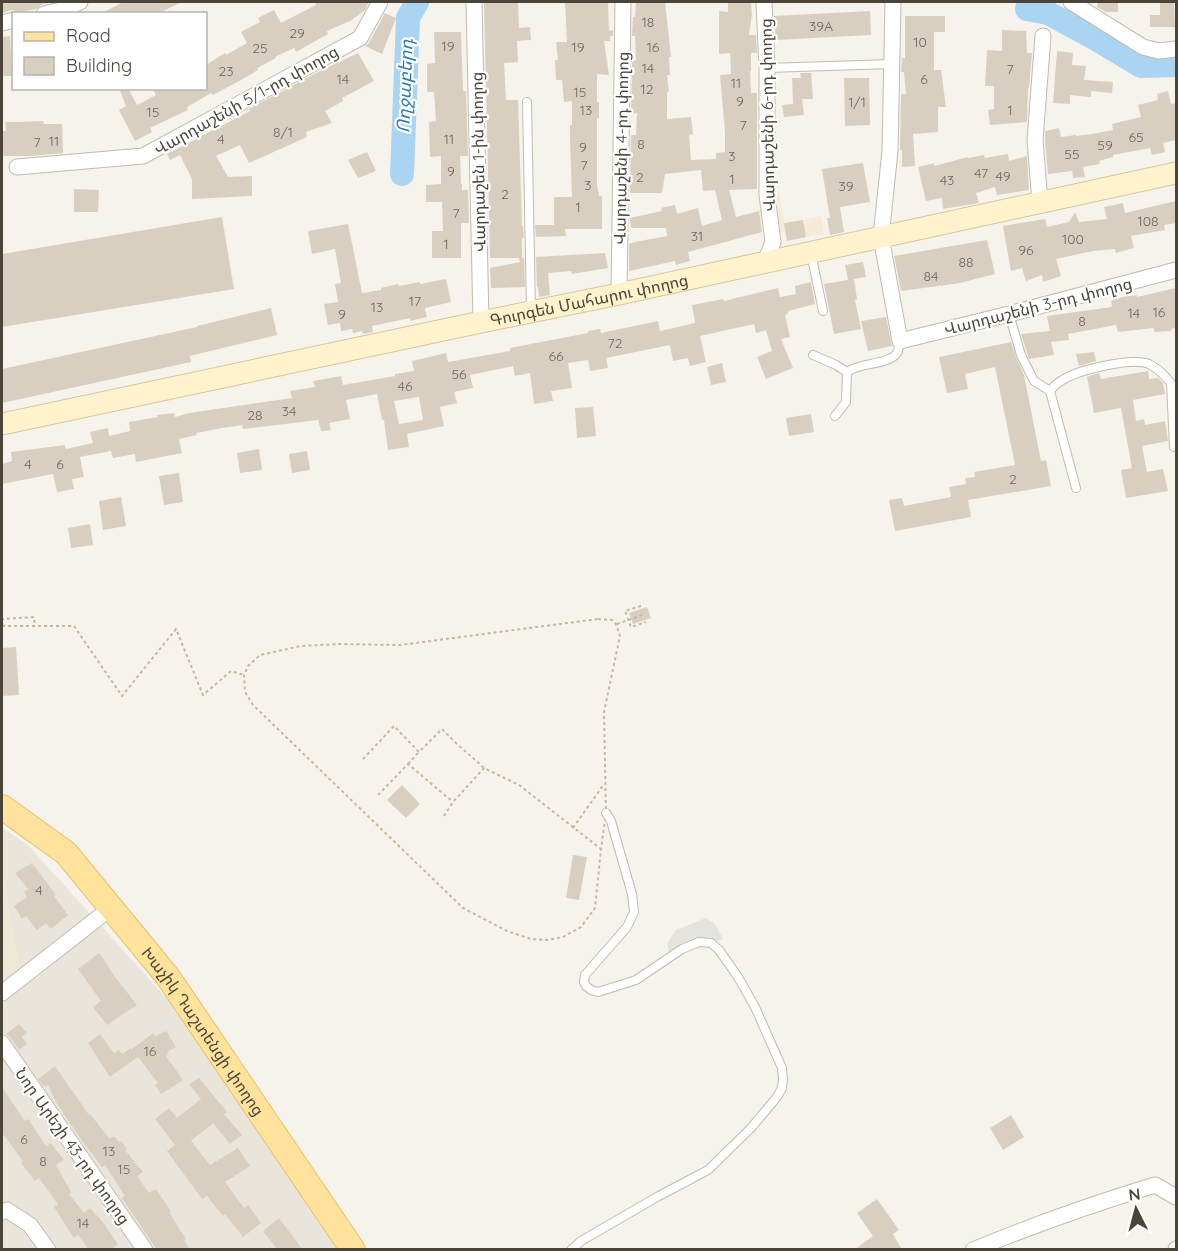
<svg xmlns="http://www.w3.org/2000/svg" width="1178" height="1251" viewBox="0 0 1178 1251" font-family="Quicksand,'Noto Sans Armenian',sans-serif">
  <rect width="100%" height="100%" fill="#f6f3ec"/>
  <path fill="#eae5da" d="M2,828L27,844L169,1001L337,1249H2Z"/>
  <path fill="#f7ead8" d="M779,194L786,232L779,233L772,195Z
    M821,216L824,234L806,237L803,220Z"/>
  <path fill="#efe8d6" d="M2,872L20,967L2,980Z"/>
  <path fill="#e5e3e0" d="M706,918L715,924L723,939L669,953L667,944L676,930Z"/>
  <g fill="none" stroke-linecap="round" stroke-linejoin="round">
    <path stroke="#a9d4f2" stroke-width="24" d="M1027,9L1048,13L1096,39L1141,66L1176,65
      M402,174L408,18L417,2"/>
  </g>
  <path fill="#d8cfc1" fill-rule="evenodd" d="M2,2H48V3L41,5L36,9L20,12L12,10L2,13Z
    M123,2H182L157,14H100Z
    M315,2H369L365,10L350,21L327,31L328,34L296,52L294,48L275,57L276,58L257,68L258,70L241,80L213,95L211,93L187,107L188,110L150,128L152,132L135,141L119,110L126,106L119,88H128L137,105L156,95L152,88H206V65L225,53L226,55L247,43L241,32L260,22L258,18L274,10L281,23L316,5Z
    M484,2H518L519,28L530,27L531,40L517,41L518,62L504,63L506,100H518L522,226H523L524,238H522V258H490Z
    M565,2H608L609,31L613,30V36H610V41H604L609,75L597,74V102H599V118H597V184L599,196H602V229H565L566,236L536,237L535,225H554V197H572L570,140V125H572V101L564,102L562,80H556L555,60H558L556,42H567Z
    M636,2H665L671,57H669L670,75H667L669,92H667V119L691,117L693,134L689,135L691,160L716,159V153L725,152V132L720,75L731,74L730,53L719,54V11L728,12V2H751L752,14L749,35H756L757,53H751V71H750L751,93H757V189L729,190L736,217L759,211L762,232L688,252L690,261L676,265L675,261L629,271V244L635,242L667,236L666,228H631L630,218L662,211L661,208L675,205L677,214L698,208L702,226L722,220L715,190L703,191L701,170L665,174L662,193H630L631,135H636L637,113L631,114L632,61L636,60L635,36H632L633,17H635Z
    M1098,2H1118V12H1106L1097,7Z
    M1160,2H1174L1175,27H1150V15H1160Z
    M870,11L871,35L776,40L774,16Z
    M385,13L396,18L382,54L365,46L369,43Z
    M905,16H945V32H934V70H941L946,107H938V132L913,134L915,166L902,167V150H900L901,94H906L904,72H901L902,58H905Z
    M1002,30L1026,31L1027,53H1032L1029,88H1028L1027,122L990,125L988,110L994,109V86H985L987,50L1002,51Z
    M434,32H461L463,91H466L468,156H460L461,184H462V190H468L469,223H461V258H432V231H443L442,202H426V185L441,184V156L430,157L429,122L436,121L434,92H427V64L435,63Z
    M10,36L12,76H2V37Z
    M1057,51L1073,53L1072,65L1086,66L1084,80L1113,82L1112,93L1091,91V97L1070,95V104L1053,103Z
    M358,53L374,81L342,98L343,101L325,111L332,123L306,132L307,137L249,163L240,145L216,156L228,177L252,176V196L192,199V179L180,155L170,160L167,154L250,111L249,109L316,73Z
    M800,73H811L813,99H802L804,115L784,117L782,105L793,104L792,78H801Z
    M844,78H869L870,125L845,126Z
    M1168,91L1171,104L1176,103V140L1163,143L1165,152L1152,155L1150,148L1113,155V157L1099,161L1100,164L1083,167L1085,177L1073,178L1072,171L1048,174L1045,140V131L1059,128L1061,137L1076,135V136L1092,134L1113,130L1112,124L1141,117L1138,105L1158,100L1157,94Z
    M43,121L44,124H62L63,153L30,156H2V131H6L5,122H19Z
    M367,152L376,171L358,178L348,160Z
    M1008,154L1009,161L1027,156L1029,190L997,195L995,187L976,193L979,203L943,209L942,198L926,201L918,167L934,163V166L968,157V158L984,155L985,158Z
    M863,163L870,202L840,207L844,232L830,235L827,218H830L822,169Z
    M74,189L99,190L98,212H74Z
    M1176,201V223L1164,225L1165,230L1131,236L1134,248L1116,253L1115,249L1093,251L1056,259L1061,276L1043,282L1042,275L1026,281L1022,268L1011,271L1003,226L1045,219L1047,227L1069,222L1075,212L1079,222L1107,219L1104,207L1123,203L1125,213Z
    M222,217L234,289L2,327V254Z
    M803,220L806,237L787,241L784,223Z
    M348,224L362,293L381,290V288L398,284L399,286L420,282V284L446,279L451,302L425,308L427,317L410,321V318L372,326L373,332L363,334L362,331L353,333L352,329L341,331L340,323L328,325L324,304L338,302L335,284L341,283L335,249L312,254L308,231Z
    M987,240L995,274L960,283L901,291L894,256Z
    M605,253L608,268L572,274L571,271L548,273L550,295L539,297L538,287H537L536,257Z
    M519,258H524L525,287L491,288L490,268L520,262Z
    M863,262L866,277L848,280L845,265Z
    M854,279L857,299L855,300L861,329L834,334L824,284Z
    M811,282L815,304L788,311V314L785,315L790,337L781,339L793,368L766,379L757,357L772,351L766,330L756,333L754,324L700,336L706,362L690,366L688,358L673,361L670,345L606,358L608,368L590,371L588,360L568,363L572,388L551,391L553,401L534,404L530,373L515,376L513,366L470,375L473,388L454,392L457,403L440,407L444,426L407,434L409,447L388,450L384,420H382L377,394L346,400L350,419L329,423L331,430L321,431L318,420L243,429L242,425L222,428L196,433L197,435L179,439L182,453L136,462L135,454L113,458L111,451L80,457L84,477L72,479L74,489L57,492L53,474L2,484V464L12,461L11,452L65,445L66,449L93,443L90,432L108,428L109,436L130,431L129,422L158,417L157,415L174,413L175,417L189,413L292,398L290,391L315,387L313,381L341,376L343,385L395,376V374L414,371L412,361L446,353L448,362L510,351V348L588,333V331L600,329L601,333L658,321L660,331L695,323L692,305L723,299L724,301L778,288L780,297L796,294L795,286ZM419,397L423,420L399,424L394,401Z
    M1176,288V328L1171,329L1172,331L1154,332V328L1118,332L1116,325L1068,334L1069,340L1051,342L1054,355L1029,359L1027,353L1021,334L1050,331L1047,316L1112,307L1111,301L1123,297L1137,295V297Z
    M271,308L277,335L190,356L191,362L2,403V369L197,327V326Z
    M886,317L892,346L868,351L861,321Z
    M1011,342L1016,357L1024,375L1041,461L1046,460L1051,486L968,500L971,517L895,531L889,500L902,498L904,506L951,497L949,487L966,484L965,478L975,477L974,472L1015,465L995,367L965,374L968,389L947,393L939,357Z
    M1094,352L1096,361L1079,366L1076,354Z
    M722,363L726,382L711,385L707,367Z
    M1148,371L1149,379L1158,378L1163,383L1165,394L1133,400L1136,421L1144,419L1145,425L1165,421L1168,441L1142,446L1147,472L1163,469L1168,491L1126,498L1121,470L1132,468L1121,408L1094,413L1087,377L1099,373L1101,379Z
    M593,407L596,436L577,438L575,408Z
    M811,414L814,432L789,436L786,418Z
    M259,449L262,470L240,473L237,453Z
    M307,451L310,470L292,473L289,454Z
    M179,473L183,502L164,505L159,476Z
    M121,497L126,526L103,530L99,501Z
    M90,524L93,545L71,548L68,528Z
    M647,607L651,618L633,624L629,613Z
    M16,647L19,695L2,696V648Z
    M402,785L420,804L406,818L387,800Z
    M573,855L587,857L579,900L566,898Z
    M32,863L56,895L54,896L68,915L51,929L46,923L37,930L26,916L22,919L14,906L27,897L24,892L28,889L15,873Z
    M99,953L110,968L109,969L137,1005L107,1025L93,1007L101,1001L78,969Z
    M19,1024L27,1033L22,1037L27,1044L19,1050L10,1037L6,1034Z
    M166,1031L176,1047L167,1052L169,1053L166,1056L183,1080L161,1094L155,1085L158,1083L138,1057L110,1077L88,1043L100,1034L114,1053L119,1050L122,1054L131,1048V1050L153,1033L155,1036Z
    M55,1066L89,1115L90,1114L110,1139L114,1136L119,1142L122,1141L127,1149L125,1150L143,1172L137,1176L149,1193L156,1189L171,1211L169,1212L186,1239L184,1240L190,1250H157L122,1198L125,1196L105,1165L102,1167L80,1138L57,1104L48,1085L44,1087L38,1079Z
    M199,1078L227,1112L224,1114L242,1135L230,1144L213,1123L191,1141L210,1165L238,1148L250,1166L225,1182L244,1208L248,1205L261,1223L243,1237L225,1214L223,1216L207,1196L202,1199L167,1151L175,1145L155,1119L169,1108L177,1118L201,1099L189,1084Z
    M2,1087L25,1121L28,1119L46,1146L51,1143L64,1160L56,1165L71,1192L69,1194L84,1213L90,1208L101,1220L118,1244L111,1250H89L78,1235L74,1238L54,1207L58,1204L39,1178L35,1181L21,1163L23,1161L2,1133Z
    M1011,1115L1024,1137L1003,1150L990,1128Z
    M877,1199L899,1230L893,1234L902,1250H854L873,1236L857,1213Z
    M279,1218L303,1250H278L263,1231Z"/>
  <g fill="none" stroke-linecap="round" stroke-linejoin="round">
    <g stroke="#c2bbae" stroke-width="10">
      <path id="service" d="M767,68L891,64
        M527,102L531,310
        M811,253L823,311
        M1009,314L1021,355L1034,381L1050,391L1076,488
        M813,355L836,365L847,372
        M1050,391C1053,387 1057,383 1061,381C1077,370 1131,357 1149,364C1158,368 1165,376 1171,383L1174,447
        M835,416L846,402L847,372C860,362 893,365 898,351C899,348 899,344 900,341
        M571,1250L581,1241L657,1197L708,1170L751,1128L777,1097L782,1088L783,1079L782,1068L755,1007L738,977L719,950L711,943L699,942L682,949L636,980L598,992L591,990L586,986L584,982L585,975L627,927L634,912L632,894L611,821L606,813"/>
    </g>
    <g stroke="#c2bbae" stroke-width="17">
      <path id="minor" d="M474,2L481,322
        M764,2L767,68V195L773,242L765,262
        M893,2L890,151L881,237L900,341L1009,314L1176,270
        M1071,2L1143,47L1159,51L1176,49
        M44,14L65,9L80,2
        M2,23L14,20
        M17,167L143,156L360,38L380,2
        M1040,202L1035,140L1043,36
        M619,294L623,2
        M2,993L112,907
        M2,1043L145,1250
        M2,1212L7,1210L30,1225L48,1250
        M973,1250C1033,1225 1093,1204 1155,1185L1176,1197
        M1176,1250V1249"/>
    </g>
    <g stroke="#d6c79b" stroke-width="23">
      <g id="secondary">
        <path id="s1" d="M2,424L481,322L619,294L1176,173"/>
      </g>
    </g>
    <g stroke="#e6c16a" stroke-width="26">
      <g id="primary">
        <path id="s2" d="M2,807L66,853L168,977L353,1250"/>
      </g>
    </g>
    <path stroke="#c4b79f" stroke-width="2" stroke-dasharray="3 3" stroke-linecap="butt" d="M641,606L625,611L631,627L646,622
      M598,619L612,620L616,624L620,636L604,712L606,813L601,849L595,908L581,927L563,937L547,940L531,939L507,931L463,908L253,705L245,692L244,675L248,666L260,655L301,646L339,644L400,645Z
      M617,624L645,614
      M2,626H74L122,696L176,629L203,695L231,671L244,675
      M3,626L2,619L34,617L35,626
      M363,759L394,726L419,752L442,729L456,743L484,768L519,785L601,849
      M408,764L418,753
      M378,795L408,764L453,802
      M444,816L453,802L484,768
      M573,828L604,784"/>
    <use href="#service" stroke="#fff" stroke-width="8"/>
    <use href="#minor" stroke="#fff" stroke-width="15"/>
    <use href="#secondary" stroke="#fff3cd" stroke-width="21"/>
    <use href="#primary" stroke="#ffe39c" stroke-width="24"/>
  </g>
  <g text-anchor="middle" stroke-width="4.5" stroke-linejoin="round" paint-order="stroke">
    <g font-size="14" fill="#6e675b">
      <text x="648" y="27">18</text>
      <text x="821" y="31">39A</text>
      <text x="297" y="38">29</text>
      <text x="920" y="47">10</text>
      <text x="448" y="51">19</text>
      <text x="578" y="52">19</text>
      <text x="653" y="52">16</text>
      <text x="260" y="53">25</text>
      <text x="648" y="73">14</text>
      <text x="1010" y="74">7</text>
      <text x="226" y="76">23</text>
      <text x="343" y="84">14</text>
      <text x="924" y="84">6</text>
      <text x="736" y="88">11</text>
      <text x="647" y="94">12</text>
      <text x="580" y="97">15</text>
      <text x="740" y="106">9</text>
      <text x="857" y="107">1/1</text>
      <text x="586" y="115">13</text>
      <text x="1010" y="115">1</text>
      <text x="153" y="117">15</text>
      <text x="743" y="130">7</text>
      <text x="283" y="137">8/1</text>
      <text x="1136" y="142">65</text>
      <text x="221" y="144">4</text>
      <text x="449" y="144">11</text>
      <text x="54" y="146">11</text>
      <text x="37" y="147">7</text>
      <text x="641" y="149">8</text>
      <text x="1105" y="150">59</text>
      <text x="583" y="152">9</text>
      <text x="1072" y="159">55</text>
      <text x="732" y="161">3</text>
      <text x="584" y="170">7</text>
      <text x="451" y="176">9</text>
      <text x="981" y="178">47</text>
      <text x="1003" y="181">49</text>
      <text x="640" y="182">2</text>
      <text x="732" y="184">1</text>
      <text x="947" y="185">43</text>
      <text x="588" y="190">3</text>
      <text x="846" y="191">39</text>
      <text x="505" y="199">2</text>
      <text x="578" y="212">1</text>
      <text x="456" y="218">7</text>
      <text x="1148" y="226">108</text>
      <text x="697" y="241">31</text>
      <text x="1073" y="244">100</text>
      <text x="446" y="249">1</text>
      <text x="1026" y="255">96</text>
      <text x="966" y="267">88</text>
      <text x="931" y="281">84</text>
      <text x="415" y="306">17</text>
      <text x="377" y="312">13</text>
      <text x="1159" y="317">16</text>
      <text x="1134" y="318">14</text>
      <text x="342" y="319">9</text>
      <text x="1082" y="326">8</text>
      <text x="615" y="348">72</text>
      <text x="556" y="361">66</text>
      <text x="459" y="379">56</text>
      <text x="405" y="391">46</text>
      <text x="289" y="416">34</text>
      <text x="255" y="420">28</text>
      <text x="28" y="469">4</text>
      <text x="60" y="469">6</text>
      <text x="1013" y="484">2</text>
      <text x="39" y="895">4</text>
      <text x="150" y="1056">16</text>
      <text x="24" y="1144">6</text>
      <text x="109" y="1156">13</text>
      <text x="43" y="1166">8</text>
      <text x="124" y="1174">15</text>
      <text x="83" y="1228">14</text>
    </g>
    <g font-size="16" fill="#4b4439" stroke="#fff">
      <text transform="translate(246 100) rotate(-29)" y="6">Վարդաշենի 5/1-րդ փողոց</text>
      <text transform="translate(767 115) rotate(-91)" y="6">Վարդաշենի 6-րդ փողոց</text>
      <text transform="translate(621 148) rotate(-89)" y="6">Վարդաշենի 4-րդ փողոց</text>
      <text transform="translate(478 162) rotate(-91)" y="6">Վարդաշեն 1-ին փողոց</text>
      <text dy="6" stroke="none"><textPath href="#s1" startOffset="600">Գուրգեն Մահարու փողոց</textPath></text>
      <text transform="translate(1038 306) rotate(-14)" y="6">Վարդաշենի 3-րդ փողոց</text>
      <text dy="6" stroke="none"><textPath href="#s2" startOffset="304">Խաչիկ Դաշտենցի փողոց</textPath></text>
      <text transform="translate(73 1146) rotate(55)" y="6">Նոր Արեշի 43-րդ փողոց</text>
    </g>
    <g font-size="18" font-style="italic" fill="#2e7ab2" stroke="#fff">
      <text transform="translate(405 86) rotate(-88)" y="6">Ողջաբերդ</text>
    </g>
  </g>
  <rect width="1178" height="1251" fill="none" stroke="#4b4439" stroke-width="6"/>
  <rect x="12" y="12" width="195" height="78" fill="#ffffff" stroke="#b7b4b0" stroke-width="1.5"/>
  <rect x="24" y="32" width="30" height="9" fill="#ffe39c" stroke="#b7b4b0" stroke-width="1.5"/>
  <text x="66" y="42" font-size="18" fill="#4b4439">Road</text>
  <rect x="24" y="57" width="30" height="18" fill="#d8cfc1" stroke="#b7b4b0" stroke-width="1.5"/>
  <text x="66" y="72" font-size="18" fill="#4b4439">Building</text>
  <g transform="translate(1136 1209) rotate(354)" stroke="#ffffff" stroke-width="4.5" paint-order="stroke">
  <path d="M0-4.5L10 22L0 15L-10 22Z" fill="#4b4439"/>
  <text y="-9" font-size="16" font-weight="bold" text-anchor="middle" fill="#4b4439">N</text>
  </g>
</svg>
